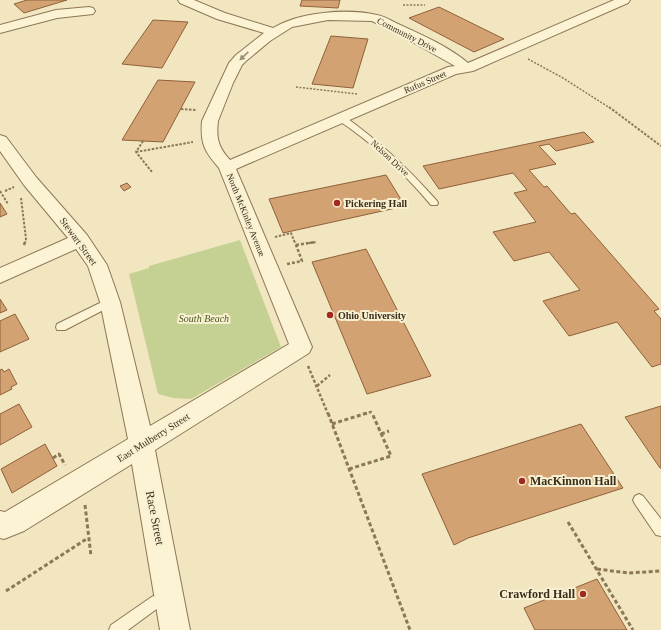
<svg xmlns="http://www.w3.org/2000/svg" width="661" height="630" viewBox="0 0 661 630" font-family="'Times New Roman',serif">
  <rect width="100%" height="100%" fill="#f2e6c0"/>
  <path fill="#c5d193" d="M240,240L281,347L191,399L173,398L158,394L129,274L149,268V266Z"/>
  <path fill="#d3a272" stroke="#8e613a" d="M27,0H67L24,13L14,4Z
    M302,0H340L338,8L300,6Z
    M439,7L504,39L474,52L409,18Z
    M153,20L188,22L162,68L122,64Z
    M331,36L368,39L353,88L312,84Z
    M158,80L195,82L163,142L122,140Z
    M584,132L594,142L556,151L549,144L539,146L556,164L529,170L544,187L547,186L571,214L575,213L659,309L654,311L661,319V364L652,367L617,322L569,336L543,301L580,290L549,252L514,261L493,232L536,222L514,193L527,190L513,173L439,189L423,166Z
    M386,175L405,206L283,233L269,199Z
    M127,183L131,187L124,191L120,186Z
    M0,203L7,214L0,217Z
    M366,249L431,376L367,394L312,262Z
    M0,299L7,310L0,313Z
    M15,314L29,339L0,352V321Z
    M2,369L4,372L9,369L17,384L11,387L12,389L0,395V370Z
    M19,404L32,427L0,445V414Z
    M661,406V468H660L625,417Z
    M581,424L623,488L468,538L454,545L422,474Z
    M45,444L57,466L12,493L1,469Z
    M597,579L627,630H535L524,608Z"/>
  <g fill="none" stroke-linecap="round" stroke-linejoin="round">
    <g stroke="#8c7756" stroke-width="2">
      <path id="lane" d="M338,116H344C379,141 408,168 437,201L438,203L437,205H431C403,172 374,144 338,120Z
        M110,298L113,299L115,302L113,305L65,330H57L56,327L57,324Z
        M639,494L643,496L661,519V536L656,535L635,504L633,500L635,496Z
        M153,596L158,598L160,603L158,608L128,630H109L111,625Z"/>
    </g>
    <g stroke="#8c7756" stroke-width="2">
      <path id="street" d="M178,0H194L225,13L273,28C299,12 347,8 377,15C384,16 390,20 396,23C420,34 448,46 468,63L614,0H630L628,3L473,71L456,74L236,169L312,347L309,353L155,450L190,630H160L132,464L24,531L4,539L0,538V511L5,512L128,439L100,302L88,266L76,249L0,283V268L68,238L24,185L0,151V135L6,137L36,177L87,235L107,265L120,302L150,426L289,344L219,168C205,152 200,144 202,121L229,63L236,55L264,33L217,19L180,3ZM328,20L372,21L398,34L455,66L448,67L230,160C218,147 216,138 218,121L233,83L242,65L246,61L270,41L292,27Z
        M89,7L93,8L95,11L93,14L57,18L0,33V25L56,10Z"/>
    </g>
    <path stroke="#8c7756" stroke-width="1.5" stroke-dasharray="2 1.5" stroke-linecap="butt" d="M403,5H425
      M528,59L563,78L610,108
      M296,87L357,94"/>
    <path stroke="#8c7756" stroke-width="2" stroke-dasharray="2.5 1.5" stroke-linecap="butt" d="M609,107L661,146
      M181,109L196,110
      M143,141L136,152L152,172
      M136,152L193,142
      M0,191L8,204
      M5,191L14,187
      M21,198L26,239L25,243
      M275,237L291,233L295,243
      M309,243L317,242"/>
    <path stroke="#8c7756" stroke-width="2.5" stroke-dasharray="3 2" stroke-linecap="butt" d="M24,245L25,242
      M296,245L316,242
      M287,264L302,261L295,242
      M308,366L328,414
      M317,386L330,375
      M364,414L371,412L372,414"/>
    <path stroke="#8c7756" stroke-width="3" stroke-dasharray="4 2.5" stroke-linecap="butt" d="M328,413L410,630
      M332,424L367,413
      M381,434L389,431
      M53,458L59,454L65,465
      M349,469L391,456L372,413
      M85,505L91,556
      M568,522L633,630
      M597,569L628,573L661,571
      M6,591L88,538"/>
    <use href="#lane" fill="#fcf3d4" fill-rule="evenodd"/>
    <use href="#street" fill="#fcf3d4" fill-rule="evenodd"/>
  </g>
  <defs><path id="oneway-solid" d="M-6-.8H1V-3.2L6.5 0L1 3.2V.8H-6Z"/></defs>
  <use fill="#9b9078" href="#oneway-solid" transform="translate(244 56) rotate(136)"/>
  <g fill="#a12921" stroke="#f8f0d0" stroke-width="1.5">
    <circle cx="337" cy="203" r="4"/>
    <circle cx="330" cy="315" r="4"/>
    <circle cx="522" cy="481" r="4"/>
    <circle cx="583" cy="594" r="4"/>
  </g>
  <g text-anchor="middle" stroke-width="4" stroke-linejoin="round" paint-order="stroke">
    <g font-size="9" fill="#3a2d1c" stroke="#f8f0d0">
      <text transform="translate(407 35) rotate(27)" y="3">Community Drive</text>
      <text transform="translate(425 82) rotate(-23)" y="3">Rufus Street</text>
      <text transform="translate(390 158) rotate(43)" y="3">Nelson Drive</text>
      <text transform="translate(246 215) rotate(68)" y="3">North McKinley Avenue</text>
    </g>
    <g font-size="10" font-weight="bold" fill="#3a2d1c" stroke="#f8f0d0" text-anchor="start">
      <text x="345" y="207">Pickering Hall</text>
      <text x="338" y="319">Ohio University</text>
    </g>
    <g font-size="10" fill="#3a2d1c" stroke="#f8f0d0">
      <text transform="translate(79 241) rotate(54)" y="4">Stewart Street</text>
      <text transform="translate(153 437) rotate(-32)" y="4">East Mulberry Street</text>
    </g>
    <g font-size="10" font-style="italic" fill="#465920" stroke="#f8f0d0">
      <text x="204" y="322">South Beach</text>
    </g>
    <g font-size="12" font-weight="bold" fill="#3a2d1c" stroke="#f8f0d0" text-anchor="start">
      <text x="530" y="485">MacKinnon Hall</text>
      <text x="575" y="598" text-anchor="end">Crawford Hall</text>
    </g>
    <g font-size="12" fill="#3a2d1c" stroke="#f8f0d0">
      <text transform="translate(155 518) rotate(79)" y="4">Race Street</text>
    </g>
  </g>
</svg>
